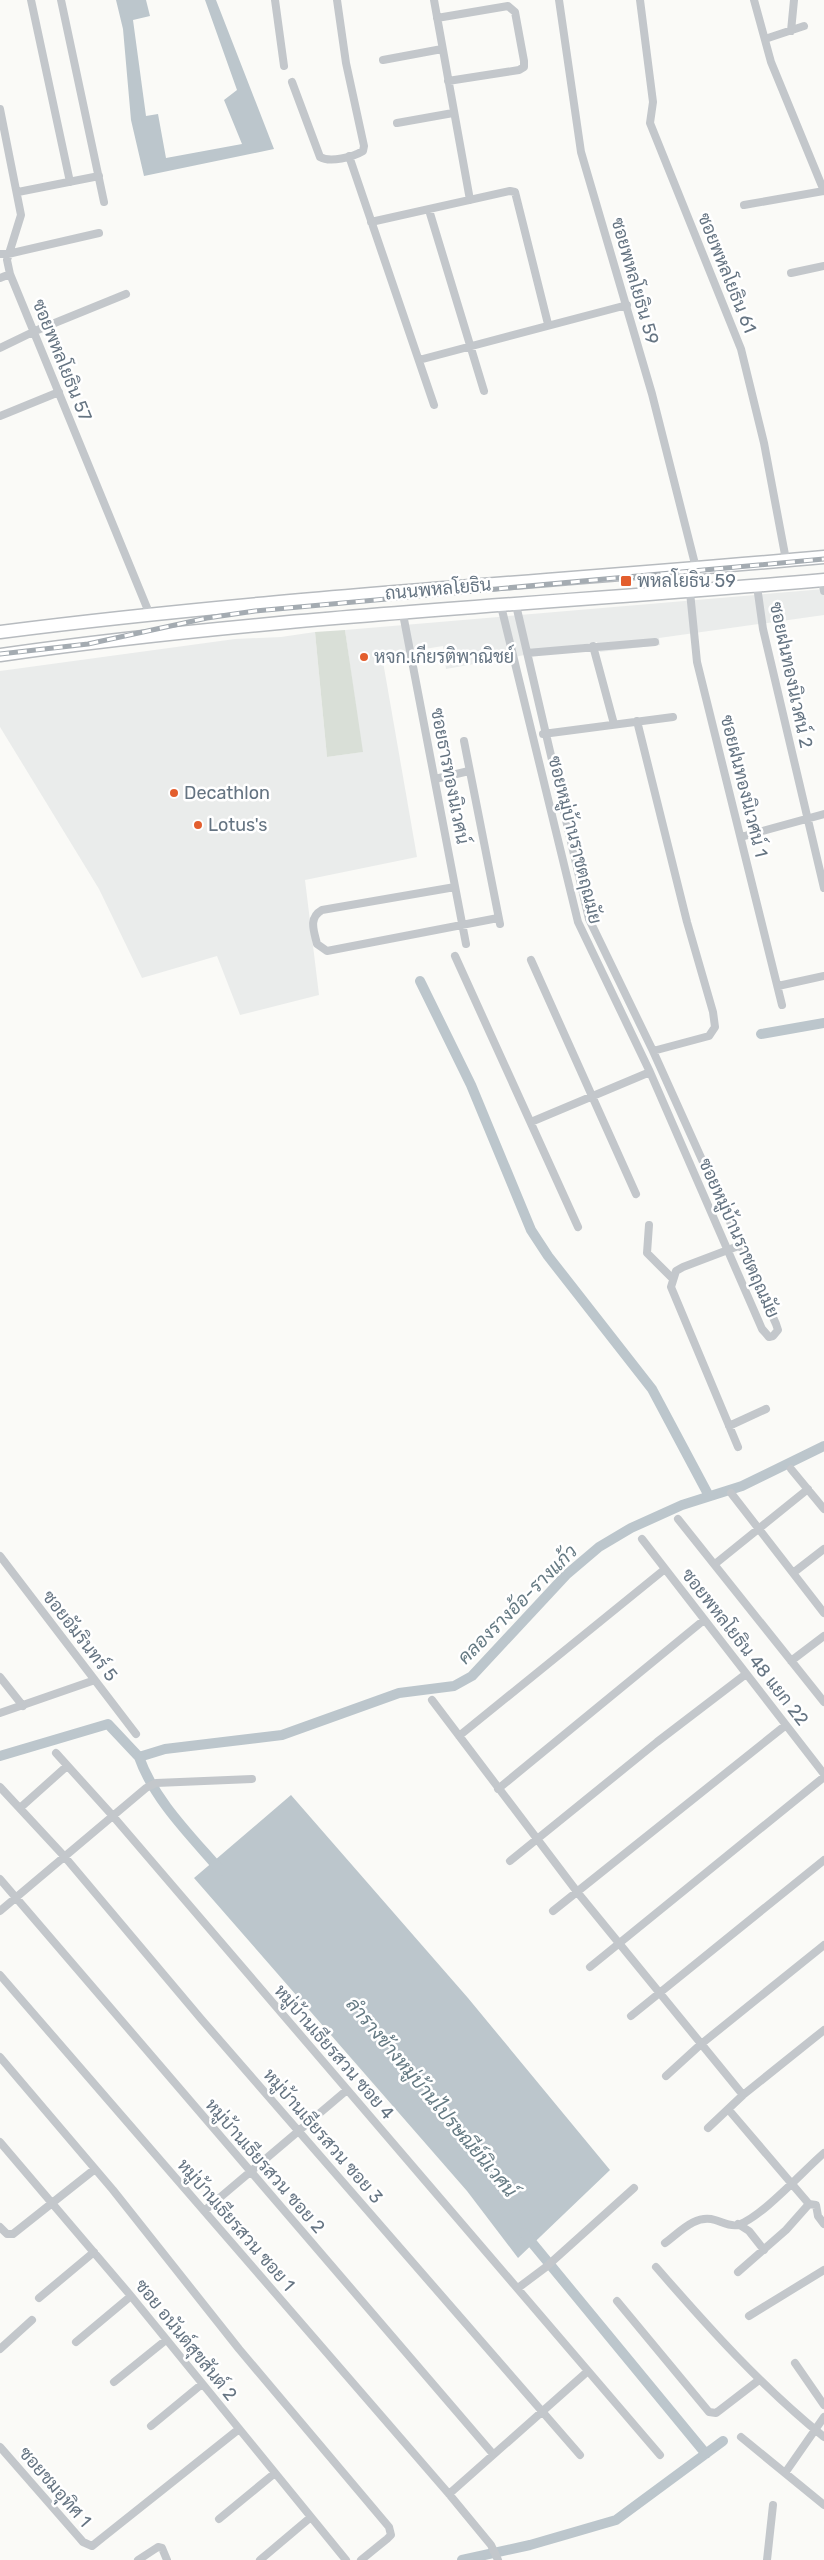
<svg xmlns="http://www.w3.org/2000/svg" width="824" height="2560" viewBox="0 0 824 2560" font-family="Rubik,Sarabun,sans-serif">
  <rect width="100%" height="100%" fill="#fafaf7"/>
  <path fill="#eaeceb" d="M824,589V615L659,638L660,645L600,652L597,642L446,669L443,646L382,656L417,857L305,880L319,995L240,1015L217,956L142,978L99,889L0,727V671L235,639L281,637L315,632L327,757L362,752L345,630Z"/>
  <path fill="#d9dfd7" d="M345,630L363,752L327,757L315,632Z"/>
  <path fill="#bcc6cc" d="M116,0H146L150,16L133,20L146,116L158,114L166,158L242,144L224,100L237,90L205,0H216L274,149L144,176L131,120L123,29Z
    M291,1795L468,1998L610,2170L518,2258L467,2191L194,1878Z"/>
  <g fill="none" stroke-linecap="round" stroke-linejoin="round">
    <path stroke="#bcc6cc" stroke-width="10" d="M420,981L471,1085L531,1230L548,1256L652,1389L709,1496
      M761,1034L824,1023
      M0,1756L108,1724L139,1757L165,1749L282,1735L399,1693L454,1686L472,1676L566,1575L599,1547L631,1528L682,1505L742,1486L824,1446
      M139,1757C154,1800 191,1836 221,1871
      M524,2233L706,2454
      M462,2560L530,2545L616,2520L723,2441"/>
    <g stroke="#b7bbbf" stroke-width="15">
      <path id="primary" d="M0,632C273,597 549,582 824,557
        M0,655C273,616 549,604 824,580"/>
    </g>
    <path stroke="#c3c7cb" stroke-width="8" d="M31,0L70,182
      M61,0L104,202
      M275,0L284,66
      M434,0L470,200
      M559,0L581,152L652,394L696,568
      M640,0L653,102L650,123L741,349L764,443L786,560
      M754,0L771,62L824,191
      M437,18L508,6L515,12L524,61V67L519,70L448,81
      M791,31L794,0
      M765,39L804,26
      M383,60L442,49
      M292,82L320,157C330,163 353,157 363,151L364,146L346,63L337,0
      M0,109L21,215L7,260L10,274L150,615
      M397,123L453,113
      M349,156L434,405
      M18,192L99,176
      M744,205L824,191
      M429,210L484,391
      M371,222L510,191L515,192L548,324
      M0,254H8L99,233
      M791,273L824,266
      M0,278L10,274
      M0,348L35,331L126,294
      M419,360L627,305
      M0,416L59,392
      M822,580L824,591
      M757,586L763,629L824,888
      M690,592L697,662L782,1005
      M501,606L578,922L650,1072L762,1329L769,1337L773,1336L778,1330L776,1324L653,1051L589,919L516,605
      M403,614L466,944
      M593,646L614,724
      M527,653L655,642
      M637,721L687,922L713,1012L715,1027L709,1036L653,1051
      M543,734L673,717
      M464,741L500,924
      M435,779L469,771
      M741,837L824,814
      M455,887L322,910C308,918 314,931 317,944L327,951L498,918
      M455,956L578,1227
      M531,960L636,1194
      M778,986L824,976
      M531,1122L650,1072
      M649,1225L647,1253L672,1278
      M729,1426L766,1409
      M738,1447L671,1287L676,1271L683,1267L741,1245
      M791,1469L824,1509
      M731,1493L824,1613
      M678,1519L824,1702
      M642,1539L824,1774
      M0,1556L136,1734
      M715,1564L808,1489
      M793,1573L824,1549
      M791,1661L824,1636
      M0,1677L23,1706
      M432,1700L578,1893L743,2095
      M0,1713L95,1680
      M459,1736L665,1569
      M56,1753L112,1815L660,2455
      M0,1787L64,1856L202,2020L580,2455
      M498,1789L704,1620
      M20,1808L67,1766
      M510,1861L657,1742L746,1674
      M0,1879L493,2454
      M0,1911L146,1788L156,1783L252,1779
      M553,1911L786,1725
      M590,1967L824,1777
      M0,1975L449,2494L491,2545L498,2560
      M631,2016L824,1860
      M0,2057L113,2190L239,2349L389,2527L391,2535L387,2539L361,2560
      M666,2076L700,2045L824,1945
      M728,2109L809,2204L816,2205L818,2216L824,2224
      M708,2128L743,2095L824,2030
      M0,2142L131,2296L346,2560
      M204,2211L347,2090
      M738,2224L749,2231L764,2250
      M0,2227L7,2234H13L95,2169
      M665,2243C680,2232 695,2214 715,2220C722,2222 730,2227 738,2225C762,2217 803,2171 824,2153
      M656,2267C709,2328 761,2386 824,2437
      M738,2272L786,2230L809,2204
      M518,2288L546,2267L634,2188
      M39,2298L94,2252
      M617,2301L709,2412L716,2413L720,2410L759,2380
      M749,2316L824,2270
      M76,2342L131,2296
      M0,2349L32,2320
      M795,2363L824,2405
      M114,2382L166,2340
      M151,2426L202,2384
      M741,2437L824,2505
      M0,2447L83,2542L92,2546L239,2429
      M785,2473L824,2417
      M449,2494L588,2371
      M219,2519L275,2473
      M138,2560L158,2547L162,2548L167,2560
      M260,2560L311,2517
      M767,2560L773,2505"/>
    <use href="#primary" stroke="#fff" stroke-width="12"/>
    <g stroke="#a4abb1" stroke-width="5">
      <path id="rail" d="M0,654L88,644L207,618L255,611L824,559"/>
    </g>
    <use href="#rail" stroke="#fff" stroke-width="3" stroke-dasharray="9" stroke-linecap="butt"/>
  </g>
  <g fill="#e35e2e" stroke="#fff" stroke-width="2">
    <rect x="620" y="575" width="12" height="12" rx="2.5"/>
    <circle cx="364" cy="657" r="5"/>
    <circle cx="174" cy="793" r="5"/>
    <circle cx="198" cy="825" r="5"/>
  </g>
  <g text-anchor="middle" stroke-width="5" stroke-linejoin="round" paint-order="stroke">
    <g font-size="18" fill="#657482" stroke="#fff">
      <text transform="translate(727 273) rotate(68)" y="6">ซอยพหลโยธิน 61</text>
      <text transform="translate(635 281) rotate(74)" y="6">ซอยพหลโยธิน 59</text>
      <text transform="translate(62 360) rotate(68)" y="6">ซอยพหลโยธิน 57</text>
      <text transform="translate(438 589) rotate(-5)" y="6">ถนนพหลโยธิน</text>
      <text transform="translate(791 675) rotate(78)" y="6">ซอยฝนทองนิเวศน์ 2</text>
      <text transform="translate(450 776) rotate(79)" y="6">ซอยธารทองนิเวศน์</text>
      <text transform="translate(744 786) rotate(76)" y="6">ซอยฝนทองนิเวศน์ 1</text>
      <text transform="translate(575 840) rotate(76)" y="6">ซอยหมู่บ้านราชตฤณมัย</text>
      <text transform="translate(739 1238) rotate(66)" y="6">ซอยหมู่บ้านราชตฤณมัย</text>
      <text transform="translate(80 1636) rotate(52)" y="6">ซอยอัมรินทร์ 5</text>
      <text transform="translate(745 1647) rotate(52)" y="6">ซอยพหลโยธิน 48 แยก 22</text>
      <text transform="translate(334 2052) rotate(49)" y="6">หมู่บ้านเธียรสวน ซอย 4</text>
      <text transform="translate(323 2136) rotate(49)" y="6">หมู่บ้านเธียรสวน ซอย 3</text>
      <text transform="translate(265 2166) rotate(49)" y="6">หมู่บ้านเธียรสวน ซอย 2</text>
      <text transform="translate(236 2225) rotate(49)" y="6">หมู่บ้านเธียรสวน ซอย 1</text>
      <text transform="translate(186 2340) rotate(51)" y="6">ซอย อนันต์สุขสันต์ 2</text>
      <text transform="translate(55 2487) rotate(49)" y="6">ซอยชมอุทิศ 1</text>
    </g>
    <g font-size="18" fill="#657482" stroke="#fff" text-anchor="start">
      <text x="637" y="587">พหลโยธิน 59</text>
      <text x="374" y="663">หจก.เกียรติพาณิชย์</text>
      <text x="184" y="799">Decathlon</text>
      <text x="208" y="831">Lotus's</text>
    </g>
    <g font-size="19" font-style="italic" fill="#657a83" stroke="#fff">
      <text transform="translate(517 1604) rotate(-45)" y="7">คลองรางอ้อ-รางแก้ว</text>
      <text transform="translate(432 2097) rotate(50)" y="7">ลำรางข้างหมู่บ้านไปรษณีย์นิเวศน์</text>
    </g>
  </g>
</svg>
